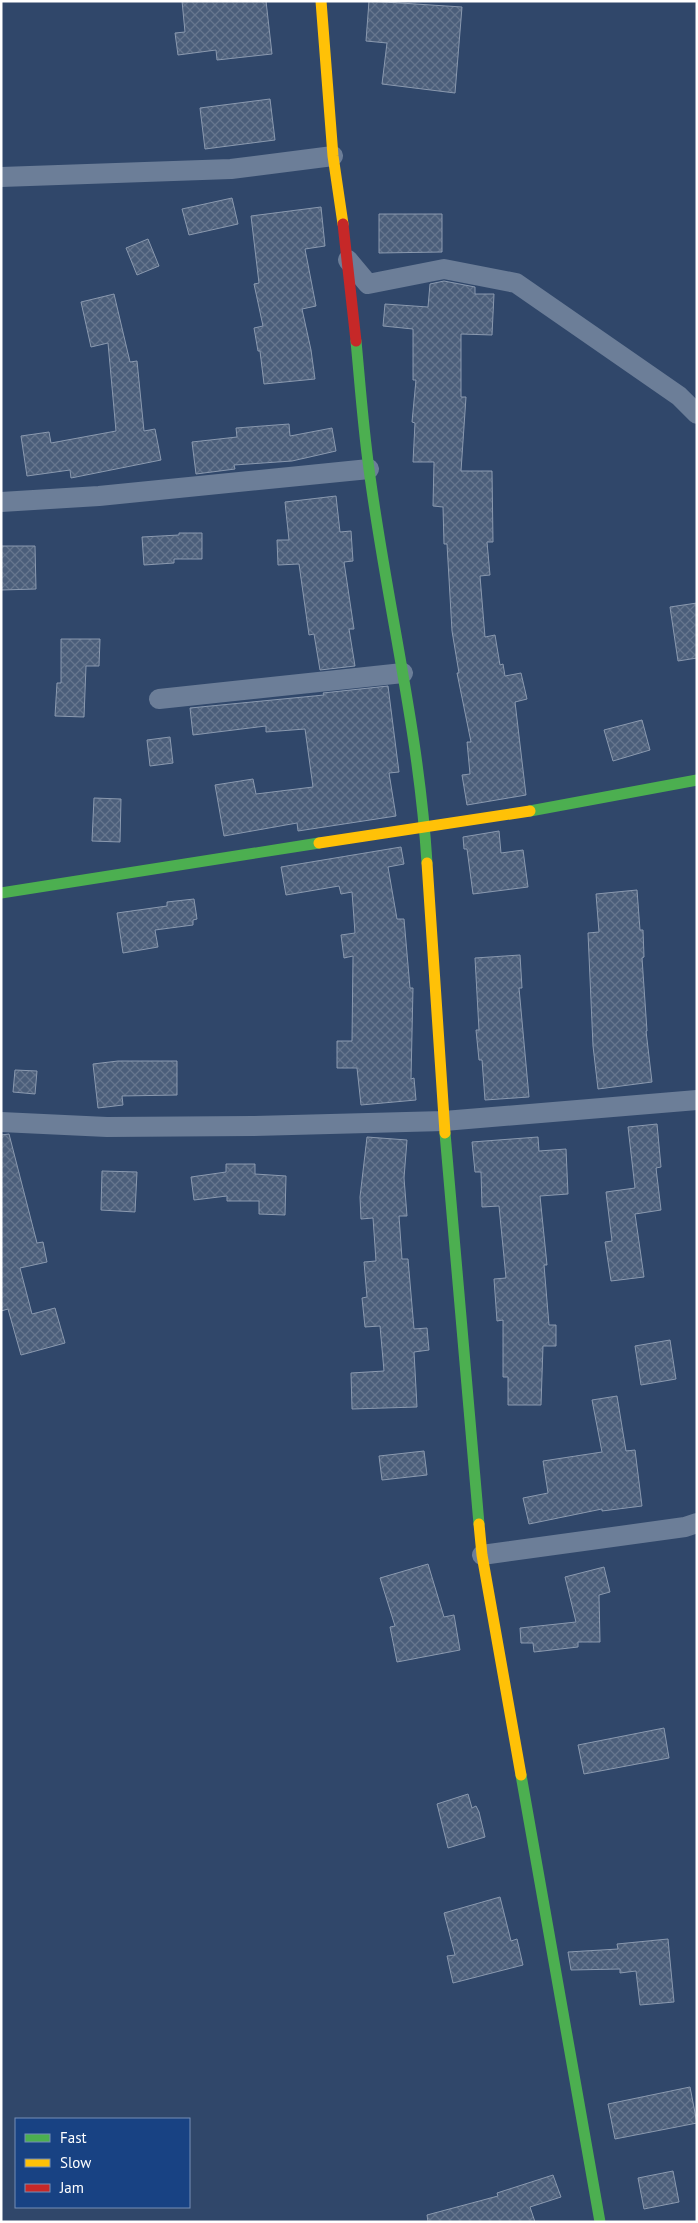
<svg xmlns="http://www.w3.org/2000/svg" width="698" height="2223" viewBox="0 0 698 2223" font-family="'PT Sans',sans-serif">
  <defs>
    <pattern id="building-cross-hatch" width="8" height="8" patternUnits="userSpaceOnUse" patternTransform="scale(1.25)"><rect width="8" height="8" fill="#4b5e7a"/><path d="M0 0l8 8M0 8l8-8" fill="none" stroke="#66768e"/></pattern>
  </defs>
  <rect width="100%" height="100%" fill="#30476a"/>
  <path fill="url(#building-cross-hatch)" stroke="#8a99af" d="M182,1H266L272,54L217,60L216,50L178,55L175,33L185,32Z
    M369,1L462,7L455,93L382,84L387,43L366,41Z
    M270,99L275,140L205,149L200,108Z
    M232,198L238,224L189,235L182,209Z
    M321,207L325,246L305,249L316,306L302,309L311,350L315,379L264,384L260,351H258L254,328L263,326L254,284L259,283L251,216Z
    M379,214H442V252L379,253Z
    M148,239L159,266L137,275L126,248Z
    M444,281L475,287V294H494L492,335L461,334V397H466L461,471H492L493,542H487L490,575L480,576L485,637L495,635L500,665L503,664L505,676L521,673L527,699L515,702L526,795L467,805L462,775L470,774L467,742H471L457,673H459L452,631L447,544H444L443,507L433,506L434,462H413L415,423L412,422L416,380H413V329L383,326L385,304L428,307L430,284Z
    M114,294L130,362L137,361L144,431L155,429L161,460L71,478L70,470L27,476L21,436L49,432L51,443L116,431L108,343L91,347L81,302Z
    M289,424L290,436L332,428L336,451L292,461L234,465L235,469L196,474L192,442L237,437L236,428Z
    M336,496L340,532L351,531L353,561L344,562L354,629H349L355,666L320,670L314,634L309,635L299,564L278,565L277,540H289L285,502Z
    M179,533H202V559H174V563L144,565L142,537L179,535Z
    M1,546H35L36,589L1,590Z
    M697,603V658L678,661L670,607Z
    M61,639H100L99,666H86L84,717L55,716L57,683H61Z
    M388,686L399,772L389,773L396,816L298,831L297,823L224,836L215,785L253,779L256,794L313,787L305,729L266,732V726L193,735L190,708L324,695L323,693Z
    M642,720L650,750L613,761L604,730Z
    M170,737L173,763L150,766L147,740Z
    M94,798L121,799L120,842L92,841Z
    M499,831L501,853L523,850L528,887L473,894L467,849H464L463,837Z
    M401,847L404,864L388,867L397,919H404L410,988H413L411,1079L414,1078L416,1100L361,1105L357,1068H337V1041H352L353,956L344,958L341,935L355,933L352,892L341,894L339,886L286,895L281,867Z
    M637,890L640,930H643L644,957L642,958L647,1031H646L652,1082L598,1089L593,1046L588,933L599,932L596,894Z
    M194,899L197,919L193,920V925L155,930L158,947L123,953L117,913L167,906V902Z
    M520,955L522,988H519L529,1097L485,1100L482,1060H479L476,1030H479L475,958Z
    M118,1061H177V1095L122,1096L123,1105L98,1108L93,1064Z
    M15,1070L37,1071L35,1094L13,1092Z
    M657,1124L661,1167L656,1168L661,1210L635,1214L644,1277L611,1281L605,1242L612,1241L606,1192L635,1188L628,1127Z
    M9,1134L37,1243L43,1242L47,1262L20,1268L32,1314L55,1308L65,1343L21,1355L8,1309L1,1311V1135Z
    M367,1137L407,1140L404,1178L407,1216H399L402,1259H408L414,1329L427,1328L429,1350L414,1352L417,1407L352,1409L351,1373L384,1371L380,1326L365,1327L362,1298L367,1297L364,1262L376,1261L373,1218L361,1219L360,1197Z
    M538,1137L539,1151L566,1149L568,1194L540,1196L547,1265H544L549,1325H556V1346H543L541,1405H508V1377H503V1320L497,1321L494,1279L506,1278L499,1206L482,1207L481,1172H475L472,1142Z
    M226,1164H255V1174L286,1176L285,1215L259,1214V1201H227V1196L194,1200L191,1177L226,1172Z
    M102,1171L137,1172L135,1212L101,1210Z
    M670,1340L676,1379L641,1385L635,1346Z
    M617,1396L626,1451L635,1450L642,1506L602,1511V1509L529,1524L523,1498L548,1493L543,1461L602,1452L592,1400Z
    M424,1451L427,1475L382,1480L379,1456Z
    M428,1564L444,1617L454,1615L460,1650L397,1662L390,1627L395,1626L380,1578Z
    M604,1567L610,1592L599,1595L600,1642H578V1647L534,1652L533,1643H521L520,1628L576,1622L565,1577Z
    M664,1728L669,1758L584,1774L578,1745Z
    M468,1794L472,1808L476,1806L479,1812L485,1837L448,1848L437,1804Z
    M500,1897L511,1941L517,1939L523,1965L453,1983L447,1956L455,1955L444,1913Z
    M668,1939L674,2002L640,2005L636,1971L620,1973V1969L571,1970L568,1952L618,1949L617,1944Z
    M690,2087L697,2123L615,2139L608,2104Z
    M673,2171L679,2202L644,2209L638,2178Z
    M553,2175L561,2197L530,2207L535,2222H428L427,2215L498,2196L497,2193Z"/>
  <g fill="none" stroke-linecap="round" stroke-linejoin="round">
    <path stroke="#6c7e98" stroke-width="20" d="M1,177L231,169L333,156
      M348,260L368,284L444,269L516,283L679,396L697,414
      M1,502L99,496L369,469
      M159,699L403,673
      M1,1122L107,1127L253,1126L444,1121L697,1100
      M482,1555L685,1527L697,1523"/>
    <path stroke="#4caf50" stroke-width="11" d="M356,341C360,383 363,426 369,469C386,600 419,730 427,863
      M530,811L697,780
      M1,893L319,843
      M445,1133L479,1524
      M521,1775L600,2222"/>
    <path stroke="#ffc107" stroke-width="11" d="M321,1L333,156L343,224
      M319,843L530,811
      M427,863L445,1133
      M479,1524L482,1555L521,1775"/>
    <path stroke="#c62828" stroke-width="11" d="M343,224L356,341"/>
  </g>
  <rect width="698" height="2223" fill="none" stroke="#ffffff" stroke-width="5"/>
  <rect x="15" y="2118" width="175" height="90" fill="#184283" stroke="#748eb5"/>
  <rect x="25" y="2134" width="25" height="8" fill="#4caf50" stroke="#748eb5"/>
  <text x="60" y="2143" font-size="15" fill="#ffffff">Fast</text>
  <rect x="25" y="2159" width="25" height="8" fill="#ffc107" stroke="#748eb5"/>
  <text x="60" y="2168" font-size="15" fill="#ffffff">Slow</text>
  <rect x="25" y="2184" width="25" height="8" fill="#c62828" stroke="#748eb5"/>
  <text x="60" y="2193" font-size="15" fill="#ffffff">Jam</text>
</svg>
